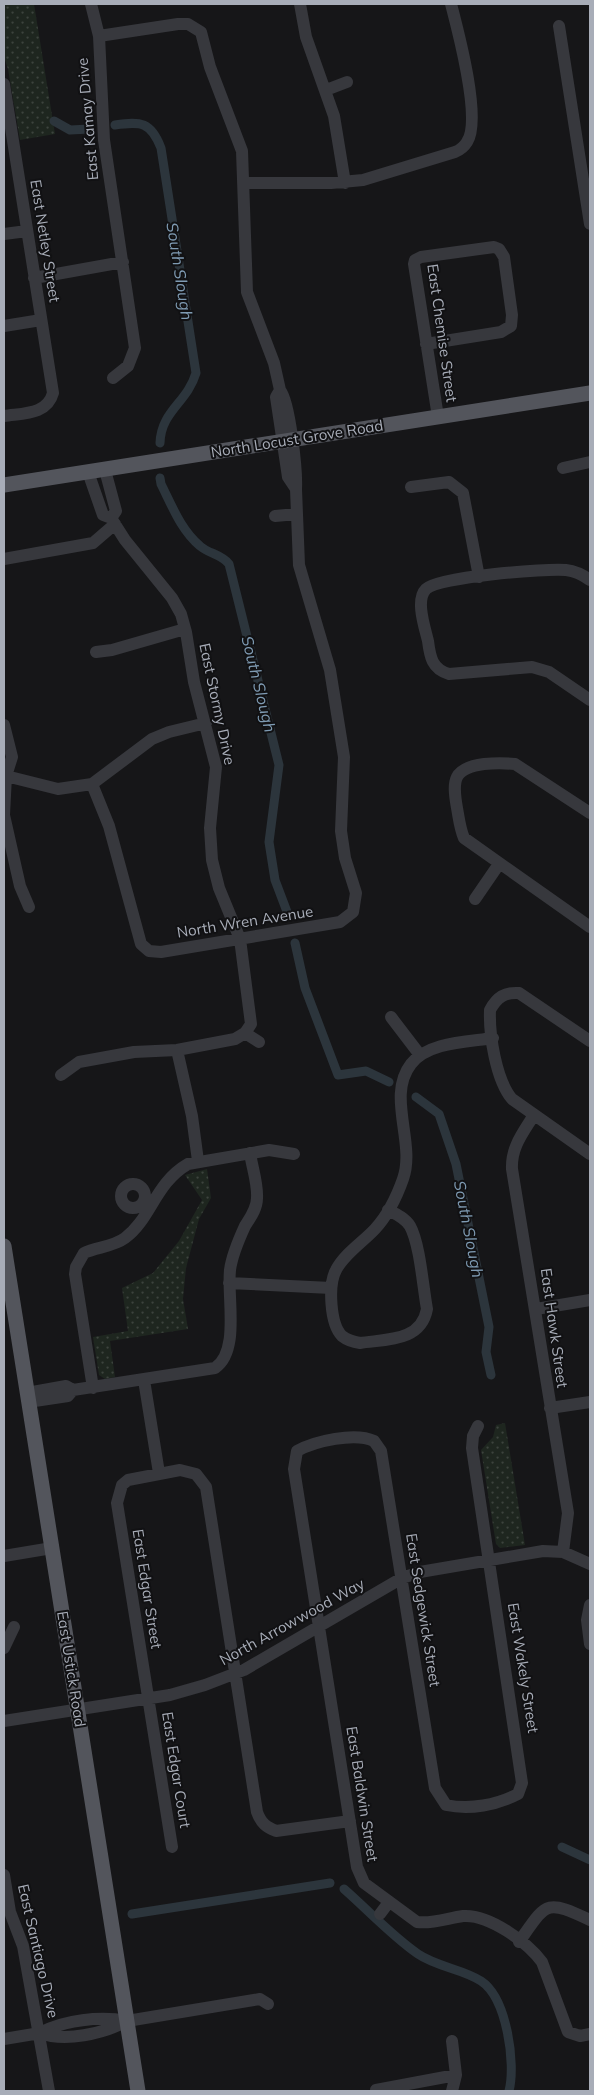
<svg xmlns="http://www.w3.org/2000/svg" width="594" height="2095" viewBox="0 0 594 2095" font-family="Mulish,sans-serif">
  <defs>
    <pattern id="park-dots" width="8" height="8" patternUnits="userSpaceOnUse" patternTransform="scale(1.25)"><rect width="8" height="8" fill="#1e261f"/><path d="M2 2h.1M6 6h.1" fill="none" stroke="#3c433d" stroke-width="1.8" stroke-linecap="round"/></pattern>
  </defs>
  <rect width="100%" height="100%" fill="#161618"/>
  <path fill="url(#park-dots)" d="M4,4H34L55,134L20,140L8,69L4,57Z
    M207,1169L211,1198L199,1219L186,1268L183,1299L188,1329L110,1341L115,1377L105,1379L99,1375L93,1337L128,1331L122,1288L153,1273L179,1241L202,1200L185,1175Z
    M505,1423L525,1545L500,1548L496,1544L481,1450L493,1437L496,1425Z"/>
  <g fill="none" stroke-linecap="round" stroke-linejoin="round">
    <path stroke="#2c353c" stroke-width="9" d="M54,121L70,130L90,129
      M115,125C141,121 151,122 161,148L196,373C187,403 161,411 160,443
      M160,478L161,484C172,506 181,530 200,546C209,554 221,554 229,564L279,765L269,842L275,880L289,917
      M295,943L305,988L338,1075L366,1071L389,1082
      M416,1097L439,1114L456,1164L489,1327L486,1352L491,1375
      M562,1847L590,1860
      M344,1889C368,1910 392,1936 418,1954C437,1967 463,1969 481,1981C507,1998 516,2064 509,2091
      M132,1914L330,1883"/>
    <path stroke="#37383d" stroke-width="12" d="M91,4L99,36L104,140L135,348L128,366L113,378
      M300,4L306,37L334,116L345,183
      M559,26L590,224
      M99,36L178,24H188L201,32L210,67L242,151L247,292L274,363L280,390
      M4,84L53,393C47,415 23,413 4,416
      M326,90L347,82
      M245,183H331L363,180L455,152C460,150 464,147 467,142C482,120 458,31 451,4
      M4,234L27,231
      M34,278L123,262
      M4,326L41,320
      M426,344L501,332L511,326L512,315L504,257L499,249L494,247L421,257L415,260L414,264L438,417
      M280,390C290,402 297,472 296,489L288,477L276,397Z
      M563,468L590,462
      M88,472L103,515L111,518L116,511L105,470
      M411,487L449,482L463,493L479,577
      M275,516L297,514
      M4,559L93,543L115,524
      M590,580C583,575 575,571 566,570C546,568 438,577 426,589C415,600 425,628 428,641C430,657 432,669 449,674L532,667L549,672L590,700
      M96,652L112,650L185,629
      M4,725L12,757L6,776L4,815L20,886L29,907
      M6,776L58,789L92,784L152,739L169,732L206,723
      M92,784L109,826L141,944L149,951L161,952L340,922L353,912L356,893L345,858L341,831L344,757L330,670L299,565L296,489
      M590,813L515,764C504,763 495,763 484,764C453,768 452,780 457,808C459,819 460,829 464,838L590,927
      M475,899L499,864
      M391,1017L420,1055
      M245,1033L259,1042
      M590,1041L519,993C505,992 497,997 490,1010C489,1035 496,1080 512,1099L590,1154
      M177,1050L192,1116L198,1161
      M61,1075L79,1062L134,1052L177,1050L235,1039L245,1033L251,1024L240,939L219,888L212,860L210,828L216,767L194,682L186,632L181,614L172,598L125,540L111,518
      M534,1115C523,1133 511,1147 512,1169L568,1513L563,1552
      M121 1196a12 12 0 1 1 24 0a12 12 0 1 1-24 0Z
      M388,1210C396,1214 405,1218 410,1226C420,1244 423,1288 427,1309C421,1342 386,1339 360,1343C353,1342 347,1340 342,1336C330,1324 328,1285 336,1270C344,1254 363,1242 375,1229C387,1216 397,1196 403,1179C416,1143 386,1096 411,1064C428,1042 468,1042 493,1038
      M229,1283L331,1288
      M536,1309L590,1300
      M144,1380L159,1473
      M93,1388L75,1274L76,1267L84,1253C96,1247 113,1247 125,1238C151,1219 155,1183 188,1164L269,1150L294,1154
      M73,1390L215,1368C240,1351 227,1298 230,1270C232,1255 239,1239 245,1226C250,1218 257,1209 257,1198C258,1184 252,1167 250,1153
      M27,1393L66,1386L73,1390L68,1396L28,1402
      M550,1408L590,1402
      M478,1426L473,1436L472,1448L522,1783L518,1794C497,1805 470,1810 446,1805L435,1788L381,1451L374,1441C355,1432 315,1441 297,1451L294,1469L357,1867L364,1883L417,1922C433,1924 448,1918 463,1916C489,1914 527,1942 542,1962L568,2032L580,2036L590,2034
      M4,1556L52,1548
      M590,1605L587,1620L590,1644
      M4,1648L14,1627
      M4,1721L170,1695L205,1685L244,1670L402,1578L420,1572L543,1551L563,1552L590,1564
      M172,1847L117,1503L122,1485L128,1480L180,1470L196,1474L206,1487L257,1812C261,1823 266,1827 276,1831L350,1821
      M4,1875L10,1912L23,1946L49,2091
      M380,1914L389,1902
      M519,1942C547,1902 545,1899 590,1920
      M127,2021C100,2016 64,2020 40,2033C65,2042 103,2034 127,2021L260,1999L268,2004
      M4,2039L40,2033
      M452,2041L456,2075L452,2091
      M376,2090L456,2075"/>
    <path stroke="#53555c" stroke-width="15" d="M4,485L590,393
      M4,1246L138,2091"/>
  </g>
  <g text-anchor="middle" stroke-width="4" stroke-linejoin="round" paint-order="stroke">
    <g font-size="15" fill="#a8adb8" stroke="#111113">
      <text transform="translate(88 119) rotate(-95)" y="5">East Kamay Drive</text>
      <text transform="translate(45 241) rotate(81)" y="5">East Netley Street</text>
      <text transform="translate(442 333) rotate(82)" y="5">East Chemise Street</text>
      <text transform="translate(297 439) rotate(-9)" y="5">North Locust Grove Road</text>
      <text transform="translate(217 704) rotate(78)" y="5">East Stormy Drive</text>
      <text transform="translate(245 922) rotate(-9)" y="5">North Wren Avenue</text>
      <text transform="translate(554 1328) rotate(82)" y="5">East Hawk Street</text>
      <text transform="translate(147 1589) rotate(81)" y="5">East Edgar Street</text>
      <text transform="translate(423 1610) rotate(81)" y="5">East Sedgewick Street</text>
      <text transform="translate(292 1622) rotate(-29)" y="5">North Arrowwood Way</text>
      <text transform="translate(523 1668) rotate(81)" y="5">East Wakely Street</text>
      <text transform="translate(71 1669) rotate(81)" y="5">East Ustick Road</text>
      <text transform="translate(176 1770) rotate(81)" y="5">East Edgar Court</text>
      <text transform="translate(362 1794) rotate(81)" y="5">East Baldwin Street</text>
      <text transform="translate(38 1951) rotate(77)" y="5">East Santiago Drive</text>
    </g>
    <g font-size="16" font-style="italic" fill="#7f9bb3" stroke="#111113">
      <text transform="translate(180 271) rotate(81)" y="6">South Slough</text>
      <text transform="translate(259 684) rotate(76)" y="6">South Slough</text>
      <text transform="translate(469 1229) rotate(79)" y="6">South Slough</text>
    </g>
  </g>
  <rect width="594" height="2095" fill="none" stroke="#a8adb8" stroke-width="10"/>
</svg>
